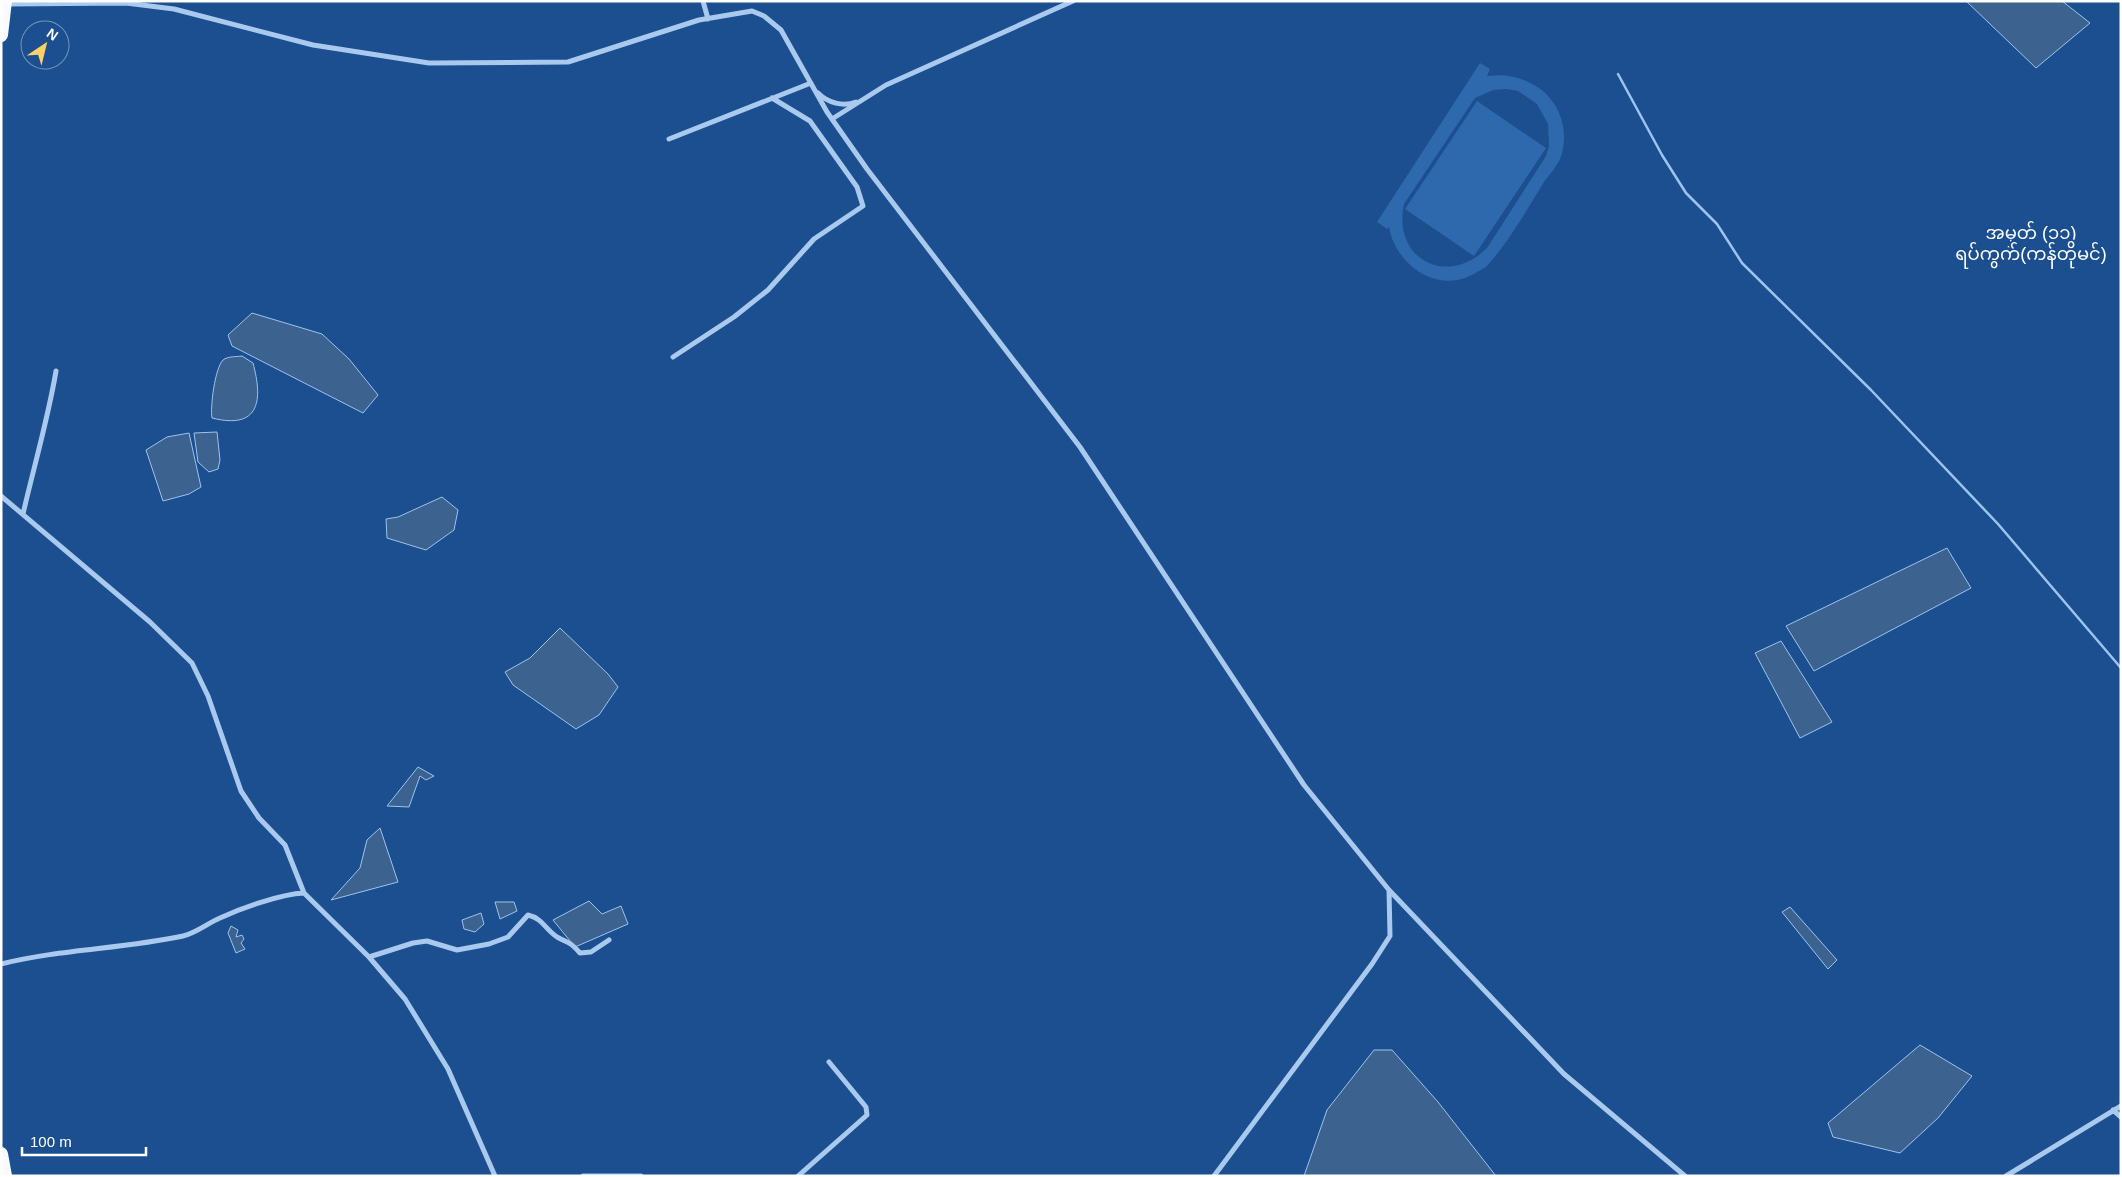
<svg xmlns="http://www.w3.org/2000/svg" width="2122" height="1177" viewBox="0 0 2122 1177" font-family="Helvetica,'Noto Sans Myanmar',sans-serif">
  <rect width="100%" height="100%" fill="#1b4f8f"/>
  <path fill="#2e69ad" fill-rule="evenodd" d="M1480,63L1490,69L1487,76C1507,73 1527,78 1543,91C1561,107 1568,130 1562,153C1560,163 1550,174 1544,182C1526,211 1509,242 1486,267C1477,272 1468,278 1458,280C1425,286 1394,258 1389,227L1387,229L1377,222ZM1506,89L1518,91L1537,104L1548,124L1549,146L1546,156L1487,248C1447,288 1392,259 1404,204L1475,98L1493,90Z
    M1477,101L1546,148L1474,256L1405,209Z"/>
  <path fill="#3c6290" stroke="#9cc4f0" d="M1966,1H2062L2090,23L2036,68Z
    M252,313L322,334L349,359L378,395L363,413L232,346L228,335Z
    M242,356L253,363C263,400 260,430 212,418C210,407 215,368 223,360C228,356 236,357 242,356Z
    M217,432L220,460L218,469L209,472L198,462L194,433Z
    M189,433L201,487L189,494L163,501L146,450L167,437Z
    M442,497L458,510L454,530L426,550L387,538L386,519L398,517Z
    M1947,548L1971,588L1814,671L1786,626Z
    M560,628L608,674L618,687L599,715L576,729L513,685L505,672L530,658Z
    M1781,641L1832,722L1800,738L1755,653Z
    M418,767L434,776L426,780L420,776L409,807L387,806Z
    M380,828L398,882L331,900L360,868L367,840Z
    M589,901L602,914L621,906L628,924L575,947L553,920Z
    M495,902H514L517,911L500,919Z
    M1790,907L1837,960L1828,969L1782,912Z
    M481,913L484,924L475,932L464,929L462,920Z
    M231,926L238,930L236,937L242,935L244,939L241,943L245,949L236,953L228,933Z
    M1920,1045L1972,1076L1938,1118L1900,1153L1833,1137L1828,1123Z
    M1374,1050H1392L1438,1102L1496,1176H1304L1327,1110Z"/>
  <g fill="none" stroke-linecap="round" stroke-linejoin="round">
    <path stroke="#9cc4f0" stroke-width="2.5" d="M1618,74L1662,155L1686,193L1717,224L1742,263L1871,390L1998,524L2121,668"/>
    <path stroke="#a9c9ee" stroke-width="5" d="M703,1L708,19
      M6,4L126,3L174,9L313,45L429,63L568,62L699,20L752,11L764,16L781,30L827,112L867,169L1080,447L1304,785L1389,890L1564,1074L1685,1176
      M818,93C828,103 843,107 856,102
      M832,119L886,85L1073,1
      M669,139L811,83
      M673,357L734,317L768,290L814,239L863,206L857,187L810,121L772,98
      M1,496L150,622L192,663L208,696L241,791L259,818L285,845L304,893L369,957L405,999L448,1069L495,1176
      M23,514C34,466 48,419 56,371
      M369,957L413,943L427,941L457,950L489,944L508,937L528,915C542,918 546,930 557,937C570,944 569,941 580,953L591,952L609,940
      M1,964C61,949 122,949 183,936C196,933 208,923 220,918C242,908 281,894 304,893
      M2113,1110L2121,1117
      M583,1176H641
      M798,1176L867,1115L866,1107L829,1062
      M1214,1176L1372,964L1390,936L1389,890
      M2006,1176L2121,1106"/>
    <path stroke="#f8faff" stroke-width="14" d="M1,35L5,1
      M1,1154L5,1176"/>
  </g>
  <g text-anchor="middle" stroke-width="4" stroke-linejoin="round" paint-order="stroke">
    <g font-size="18" fill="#fff" stroke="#1b4f8f">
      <text x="2031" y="239">အမှတ် (၁၁)<tspan x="2031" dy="21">ရပ်ကွက်(ကန်တိုမင်)</tspan></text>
    </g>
  </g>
  <rect width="2122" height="1177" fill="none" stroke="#ffffff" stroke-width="5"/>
  <g transform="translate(45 45) rotate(35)"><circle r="24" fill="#1b4f8f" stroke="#7695bc"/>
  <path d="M0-4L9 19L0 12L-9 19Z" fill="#ffd166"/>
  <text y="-8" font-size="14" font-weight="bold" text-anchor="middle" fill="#ffffff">N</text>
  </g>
  <path d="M22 1147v8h124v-8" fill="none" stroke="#ffffff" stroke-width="2.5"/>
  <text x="30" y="1147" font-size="15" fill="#ffffff" stroke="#1b4f8f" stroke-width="4" paint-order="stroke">100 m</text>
</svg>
